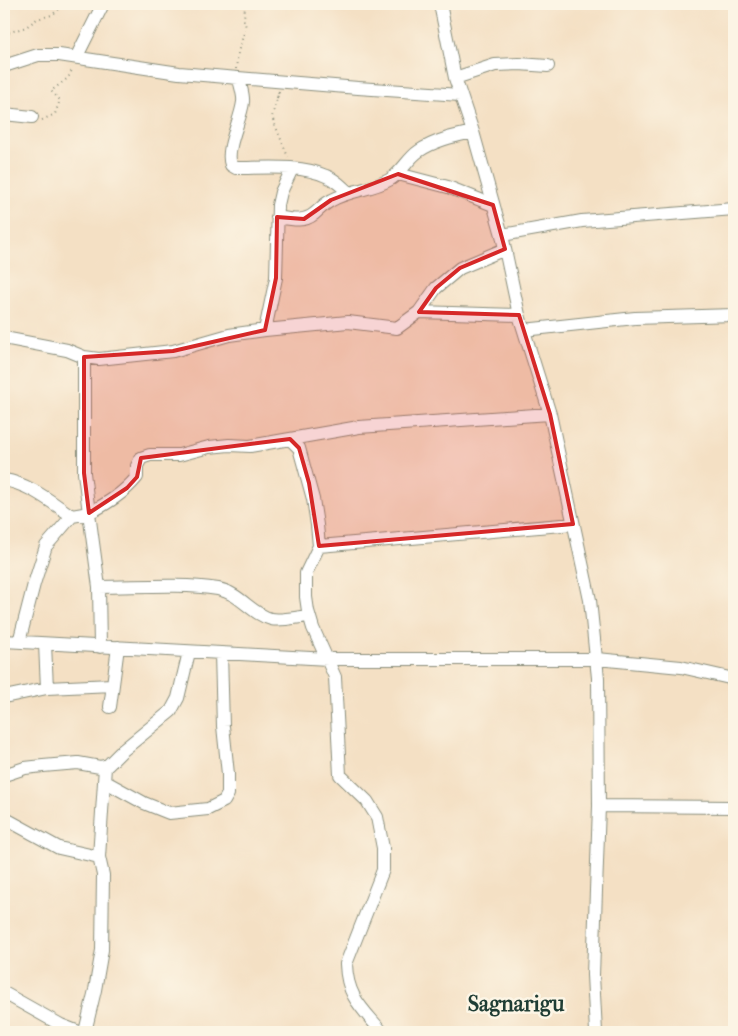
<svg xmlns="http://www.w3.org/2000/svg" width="738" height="1036" viewBox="0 0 738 1036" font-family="'IM FELL French Canon',serif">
  <rect width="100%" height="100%" fill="#fcf5e5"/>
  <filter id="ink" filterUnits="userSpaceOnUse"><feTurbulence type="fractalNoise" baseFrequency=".02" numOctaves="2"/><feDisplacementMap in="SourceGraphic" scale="10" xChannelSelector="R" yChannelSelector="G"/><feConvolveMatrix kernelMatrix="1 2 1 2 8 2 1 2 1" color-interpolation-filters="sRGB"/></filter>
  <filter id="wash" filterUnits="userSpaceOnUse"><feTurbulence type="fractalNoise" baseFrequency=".0096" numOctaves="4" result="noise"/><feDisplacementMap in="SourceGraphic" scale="20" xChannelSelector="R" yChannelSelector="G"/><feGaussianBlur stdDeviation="1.12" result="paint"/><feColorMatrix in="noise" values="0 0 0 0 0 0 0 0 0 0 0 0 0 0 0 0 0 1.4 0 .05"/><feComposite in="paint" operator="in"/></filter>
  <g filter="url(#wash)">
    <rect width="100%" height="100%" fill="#f4e0c4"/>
  </g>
  <g filter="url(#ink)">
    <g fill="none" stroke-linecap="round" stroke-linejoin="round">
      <g stroke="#8a8e7c" stroke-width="14">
        <path id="minor" d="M440,4L455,78L473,132L502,235L519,315L550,414L590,600L598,678L599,806L593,975L596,1032
          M77,56L103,4
          M4,66L38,55H59L179,73L358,88L460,95
          M239,78C240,86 244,95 243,102C241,120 225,149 231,165L236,168C264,168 300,164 326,176C335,179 341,186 348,192
          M455,78L495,65L519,64L548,66
          M4,114L32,117
          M398,174L448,187L493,205
          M277,217C290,219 303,223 314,214C320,209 325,203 332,200C350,190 371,190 389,180C402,173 407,159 419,151C435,140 455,136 473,132
          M502,235L582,221L734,209
          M419,312L519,315
          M265,330L276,278L278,205L281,192L292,169
          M524,330L635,318L734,315
          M4,338L67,350L84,357
          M290,439L299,448L313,499L317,525L319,546L306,573V597L308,611L313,628L335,677L340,775L367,801L377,817L383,848V870L346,964C347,997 362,1008 382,1032
          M4,480C30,484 51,502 72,516
          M319,546L573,524
          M99,587C138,587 180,583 218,589C240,593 251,614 271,619C283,621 297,617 309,616
          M4,641L328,659H597L681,667L734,679
          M19,642L34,584L46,546L72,516L89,513L84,473V357L99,359L173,351L229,335L265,330L348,322L397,328L419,312L436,288L460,268L505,249
          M45,644L47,688L112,685
          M100,647L99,587L89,513C108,503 124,493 137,477V466L141,458L150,455H179L209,447L229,445L250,446L359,427L550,414
          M4,697L47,688
          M110,707L118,647
          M4,775L25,768L43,766L78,763L100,767L108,765L122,751L171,711L178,698L189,652
          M104,781L144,803L169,813L208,809L224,801L228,794V774L223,726L221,653
          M599,806L734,807
          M4,818L59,848L99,857
          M4,993L61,1025L79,1032
          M85,1032L95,990L102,950L103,875L99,857L105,767"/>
      </g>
      <path stroke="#8a8e7c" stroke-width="2" stroke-dasharray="1 4" stroke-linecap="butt" d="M4,34L26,27L37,19L52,15L65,4
        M236,69L238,52L246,27L244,20L245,4
        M279,91L272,117L288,157
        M277,98L279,91
        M42,120L55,114L60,100L51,91L68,78L73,68"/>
      <use href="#minor" stroke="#fff" stroke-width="12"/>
    </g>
  </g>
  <path fill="#d62828" fill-opacity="0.2" stroke="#d62828" stroke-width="4" stroke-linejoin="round" d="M398,174L493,205L505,249L460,268L436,288L419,312L519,315L550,414L573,524L319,546L309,483L299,448L290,439L141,458L137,477L127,488L89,513L84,473V357L173,351L265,330L276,278L277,217L304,219L331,200Z"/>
  <g text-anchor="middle" stroke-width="5" stroke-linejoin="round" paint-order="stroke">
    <g font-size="22" font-weight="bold" fill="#1f3d34" stroke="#fcf5e5">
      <text x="516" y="1011">Sagnarigu</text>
    </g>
  </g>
  <rect width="738" height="1036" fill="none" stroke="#fcf5e5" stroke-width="20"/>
</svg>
